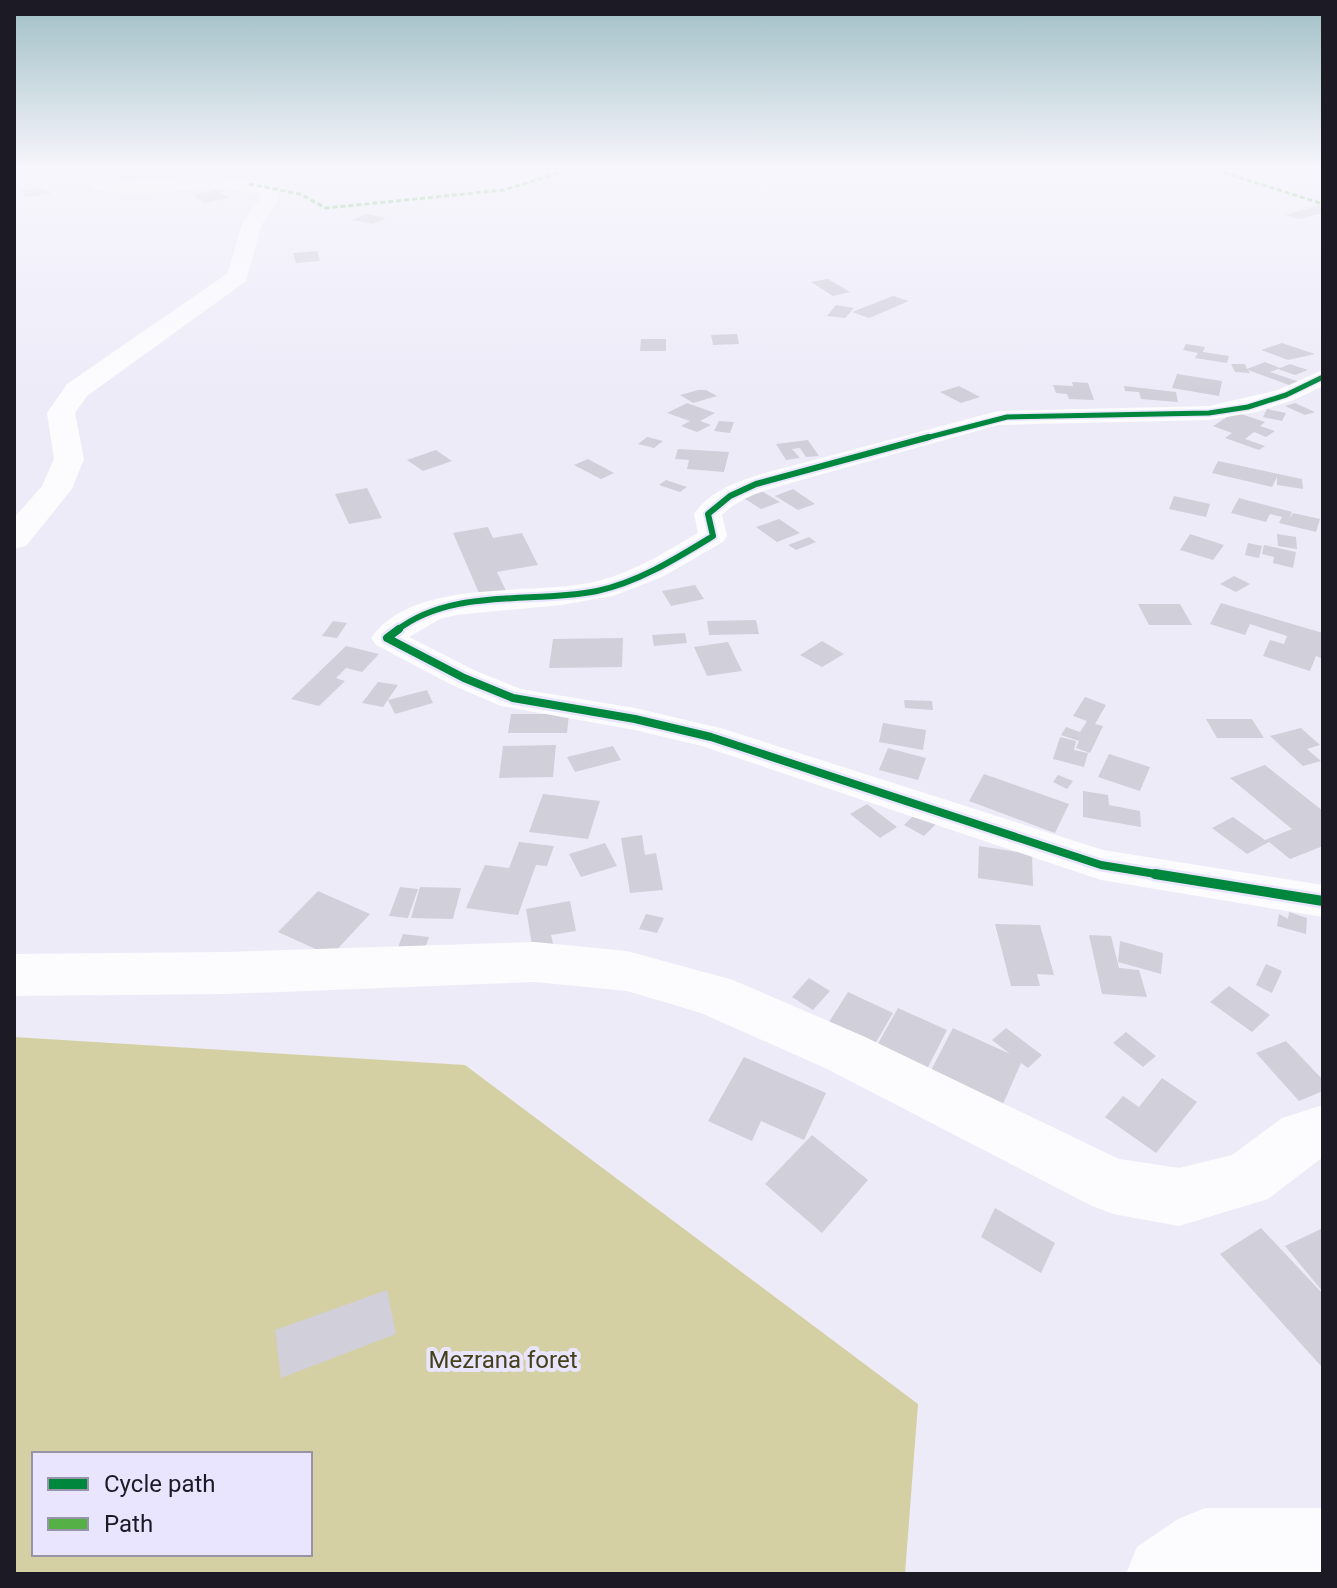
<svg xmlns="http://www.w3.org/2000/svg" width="1337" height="1588" viewBox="0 0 1337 1588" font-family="Roboto,sans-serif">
  <rect width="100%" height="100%" fill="#edebf8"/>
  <path fill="#d5d0a3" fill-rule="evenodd" d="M14,1037L465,1065L918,1404L905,1574H14ZM34,1454H310V1554H34Z"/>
  <path fill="#d0cfda" d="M38,188L52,193L26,197L21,191Z
    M216,190L230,198L204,203L193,195Z
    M1316,206L1323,207V213L1299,219L1285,215Z
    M366,214L386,218L373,224L353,220Z
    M317,251L320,261L296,263L293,253Z
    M828,279L850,292L833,296L811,282Z
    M893,296L909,301L869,318L852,312Z
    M836,305L854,308L845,318L827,316Z
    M737,334L739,344L713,345L711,335Z
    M641,339H666V351H640Z
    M1282,343L1315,354L1288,360L1261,350Z
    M1186,344L1205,347L1203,352L1229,356L1227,363L1195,358L1198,353L1183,350Z
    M1265,362L1280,368L1290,364L1308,370L1295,375L1278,369L1270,372L1300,382L1292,386L1248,370L1250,373L1235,372L1231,364H1245L1247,369Z
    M1177,374L1222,381L1219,396L1172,388Z
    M1072,382L1088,383L1094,400L1069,399L1067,394L1056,393L1053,385L1073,386Z
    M959,386L980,397L961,403L940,392Z
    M1124,386L1176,392L1178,402L1141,399L1139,392L1125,391Z
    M698,390H706L717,396L693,403L680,395Z
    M687,403L715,413L700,421L711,425L697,432L681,426L690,421L667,413Z
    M1295,403L1315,412L1305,415L1285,406Z
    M1267,409L1286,413L1282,421L1263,417Z
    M1235,412L1265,422L1260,426L1275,431L1266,437L1254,432L1245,439L1265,446L1259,450L1225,438L1232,433L1213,426Z
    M719,421L734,422L730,433L714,431Z
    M647,437L663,441L654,448L638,444Z
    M808,440L819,456L806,457L800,448L792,449L800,458L786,460L776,444Z
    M678,449L729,452L724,472L687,469L689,460L675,459Z
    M436,450L452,461L423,471L407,460Z
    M588,459L614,473L601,479L574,465Z
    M1218,461L1302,479L1303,489L1277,485V477L1272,487L1212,473Z
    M666,480L687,487L680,492L659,485Z
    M367,488L382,518L349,524L335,494Z
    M793,489L815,504L798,510L775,496Z
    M760,490L780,502L761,509L742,497Z
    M1174,496L1210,504L1206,517L1169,509Z
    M1239,498L1292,512L1289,519L1293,513L1320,519L1316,532L1279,523L1282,517L1270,514L1266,522L1231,513Z
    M779,519L800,533L777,542L756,527Z
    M488,527L493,538L522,533L538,565L497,572L508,595L482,600L453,533Z
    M1190,534L1224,545L1213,560L1180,550Z
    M1277,534L1296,537L1297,549L1278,546Z
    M809,537L816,542L796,550L788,545Z
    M1248,543L1262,546L1259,558L1245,555Z
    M1264,545L1296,552L1293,568L1273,563L1274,557L1262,554Z
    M1234,576L1250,584L1236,592L1220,584Z
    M695,585L704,599L671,606L662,591Z
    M1221,603L1323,633V659L1316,656L1310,671L1263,656L1270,640L1284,644L1287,636L1250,624L1245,635L1210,624Z
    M1138,604H1180L1192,625H1149Z
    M756,620L759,634L709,635L707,621Z
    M333,621L347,623L337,638L322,636Z
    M685,633L687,643L654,646L652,635Z
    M623,638L622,667L549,668L553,639Z
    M822,641L844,654L822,667L800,655Z
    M728,642L742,671L707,676L694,647Z
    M346,646L379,654L362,672L346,668L336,678L345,681L319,706L291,699Z
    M378,682L398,685L383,707L362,703Z
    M427,690L433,703L395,714L388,700Z
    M1085,697L1106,705L1095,724L1103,726L1090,753L1076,748L1079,741L1061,735L1066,727L1080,732L1087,721L1073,716Z
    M904,700L932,701L933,710L905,708Z
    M511,714H569L567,733H508Z
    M1206,719H1252L1264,738H1217Z
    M883,723L926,730L923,750L879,742Z
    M1301,728L1320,745L1307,749L1321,761L1303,766L1270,736Z
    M1060,737L1076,741L1074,750L1088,753L1084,767L1053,759Z
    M556,745L553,777L499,778L503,746Z
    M613,746L621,760L575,772L567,757Z
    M888,748L926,758L918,780L879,770Z
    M1109,754L1150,767L1140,791L1098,777Z
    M1265,765L1323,811V846L1290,859L1269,842L1247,854L1212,828L1233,817L1265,840L1292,829L1230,778Z
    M984,774L1069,804L1055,833L969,801Z
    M1058,775L1073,781L1067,789L1053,782Z
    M1083,791L1108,795L1109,805L1140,811L1141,827L1083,817Z
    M543,794L600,801L588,839L529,832Z
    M867,804L897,827L880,838L850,814Z
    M918,811L939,821L924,836L904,825Z
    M642,835L645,855L656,853L663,890L630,893L621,838Z
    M519,842L554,846L547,866L536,865L518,915L466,908L485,865L509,868Z
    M605,843L617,866L581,877L569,854Z
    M979,846L1032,854L1033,886L978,878Z
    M400,887L418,889L408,918L389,916Z
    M420,887L461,888L453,919L411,918Z
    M318,891L370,914L331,956L278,932Z
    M570,901L576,931L551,935L554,948L533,951L526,909Z
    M1289,912L1307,918L1306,934L1277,926L1279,914L1288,919Z
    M646,914L664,918L657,933L639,929Z
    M995,924L1040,925L1054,975L1037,974L1040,986H1011Z
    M403,934L429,937L423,953L397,950Z
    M1089,935L1111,936L1119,968L1139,970L1147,997L1102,994Z
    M1120,941L1163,953L1161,974L1118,962Z
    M1266,964L1282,971L1272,993L1256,985Z
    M809,978L830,991L813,1010L792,997Z
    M1229,986L1270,1015L1252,1032L1210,1002Z
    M848,992L893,1013L875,1044L829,1022Z
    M898,1008L947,1030L925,1073L875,1049Z
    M953,1028L1010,1054L992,1040L1006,1028L1042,1055L1028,1068L1021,1063L1000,1111L928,1076Z
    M1126,1032L1156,1056L1143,1067L1113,1043Z
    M1286,1041L1323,1080V1091L1299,1101L1256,1053Z
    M744,1057L826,1093L804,1140L761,1121L752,1141L708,1121Z
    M1162,1078L1197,1102L1156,1153L1105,1117L1123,1096L1139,1107Z
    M812,1135L868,1180L822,1233L765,1184Z
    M995,1208L1055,1243L1041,1273L981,1237Z
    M1261,1228L1323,1294L1321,1366L1220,1254Z
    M1323,1228V1292L1285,1246Z
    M387,1290L396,1334L281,1378L275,1330Z"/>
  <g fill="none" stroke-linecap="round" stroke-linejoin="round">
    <path fill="#fcfcfe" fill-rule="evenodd" d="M1323,370V386L1294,400L1256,412L1209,420L998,425L780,486C759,492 738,499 722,515L727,536L723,542L662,577L613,596L561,605L456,615L440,619L409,637L476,671L521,689L635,708L724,729L1103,850L1323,885V917L1101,880L702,746L635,730L501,706L452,685L376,645L371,638C414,576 534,597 598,581C634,572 667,551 698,533L694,514C710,491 736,482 761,474L998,411L1209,406L1278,390Z"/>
    <path fill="#fcfcfe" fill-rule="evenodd" d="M102,170H127L107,181C133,184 161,179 187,177C217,176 245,178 274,186L279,198L262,224L246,281L87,396L75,413L84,459L72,489L26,546L14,549V518L42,486L54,459L47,413L67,384L228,273L242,224L260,198L259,194C203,179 146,202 90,188L88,178Z
      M535,942L627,951L733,980L863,1036L1119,1159L1179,1168L1232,1155L1282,1118L1323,1105V1157L1268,1199L1179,1226L1113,1214L1092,1206L825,1068L701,1013L627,991L535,982L225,994L14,996V954L225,952Z
      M1205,1508H1323V1574H1126L1137,1547L1178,1519Z"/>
    <path stroke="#55b145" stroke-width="3" stroke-dasharray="5 3" stroke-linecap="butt" d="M1216,170L1323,204
      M249,184L300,194L326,208L504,190L567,170"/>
    <g stroke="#e9e5fe" stroke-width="8">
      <path id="cycleway-far3" d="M922,439L1007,417L1209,413L1248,407L1286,395L1323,377"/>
    </g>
    <g stroke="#e9e5fe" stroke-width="10">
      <path id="cycleway-far2" d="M396,631C452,587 533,604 597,591C639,582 677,558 713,536L708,514L730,496L756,484L929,437"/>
    </g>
    <g stroke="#e9e5fe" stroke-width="13">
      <path id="cycleway-far1" d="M399,629L387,638L464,678L513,698L635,719L711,737L1101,865L1168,876"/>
    </g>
    <g stroke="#e9e5fe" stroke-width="15">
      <path id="cycleway" d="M1155,874L1323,901"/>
    </g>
    <use href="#cycleway-far3" stroke="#00873e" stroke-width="5"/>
    <use href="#cycleway-far2" stroke="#00873e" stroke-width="6"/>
    <use href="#cycleway-far1" stroke="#00873e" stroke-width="8"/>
    <use href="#cycleway" stroke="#00873e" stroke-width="10"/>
  </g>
  <linearGradient id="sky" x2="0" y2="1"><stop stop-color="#a0bfc6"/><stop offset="0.43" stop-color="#f7f6fc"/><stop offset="1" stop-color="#f7f6fc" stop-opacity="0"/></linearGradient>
  <rect width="1337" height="392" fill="url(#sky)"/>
  <g text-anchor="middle" stroke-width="8" stroke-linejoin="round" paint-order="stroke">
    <g font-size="24" fill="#44411a" stroke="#e9e5fe">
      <text x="503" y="1368">Mezrana foret</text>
    </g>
  </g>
  <rect width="1337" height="1588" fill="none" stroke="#1c1a25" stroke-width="32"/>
  <rect x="32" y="1452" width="280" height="104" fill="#e9e5fe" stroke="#9794a7" stroke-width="2"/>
  <rect x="48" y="1478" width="40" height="12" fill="#00873e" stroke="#9794a7" stroke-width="2"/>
  <text x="104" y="1492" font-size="24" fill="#1c1a25">Cycle path</text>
  <rect x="48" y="1518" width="40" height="12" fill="#55b145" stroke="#9794a7" stroke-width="2"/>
  <text x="104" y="1532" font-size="24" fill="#1c1a25">Path</text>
</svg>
